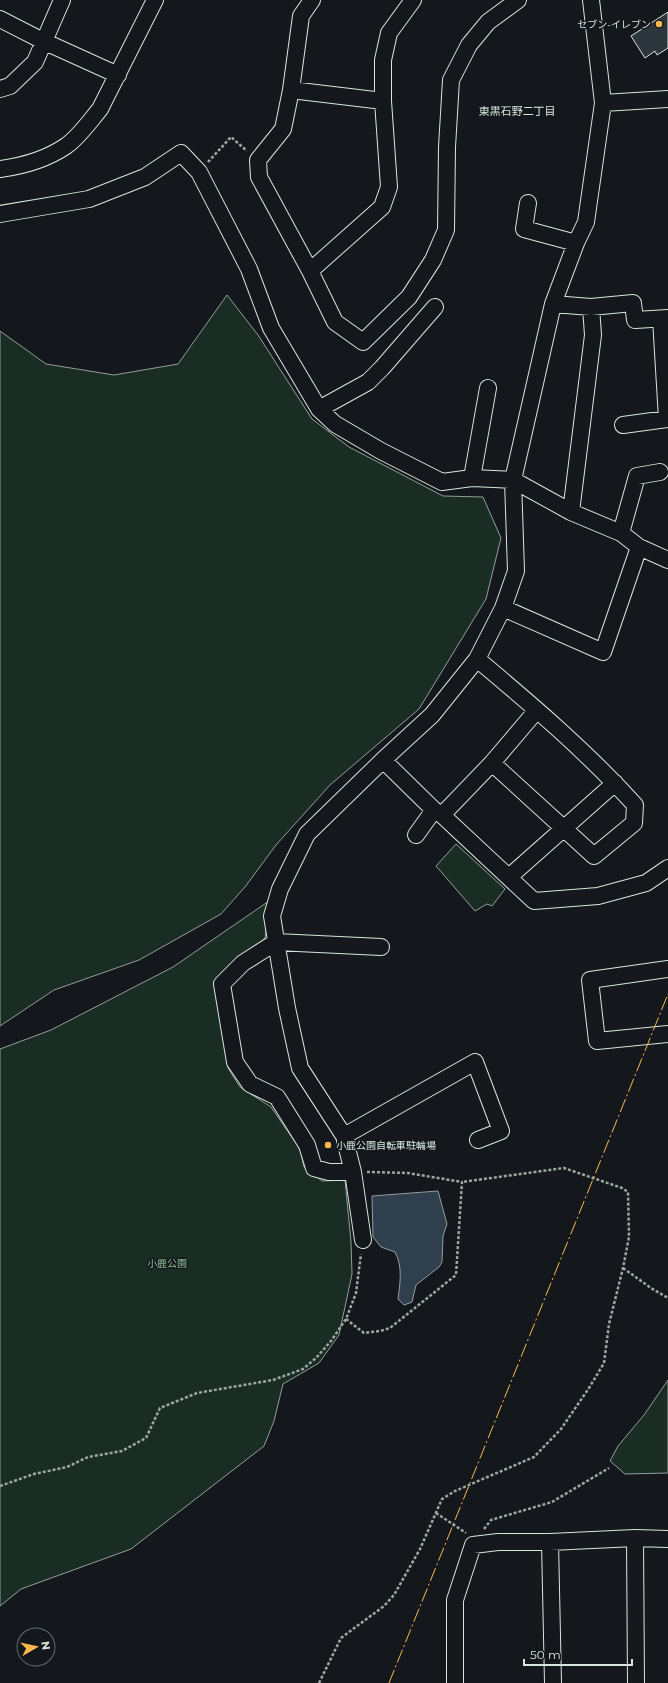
<svg xmlns="http://www.w3.org/2000/svg" width="668" height="1683" viewBox="0 0 668 1683" font-family="Montserrat,'Noto Sans JP',sans-serif">
  <rect width="100%" height="100%" fill="#14181c"/>
  <path fill="#1a2d24" stroke="#939e99" d="M227,295L258,335L312,419L349,447L443,496L483,497L501,538L486,599L419,709L330,785L276,845L245,887L221,914L139,960L54,990L0,1026V331L46,364L114,375L178,364Z
    M456,844L505,889L492,906L487,904L475,911L436,866Z
    M269,901L265,938L214,983L228,1068L240,1087L271,1107L300,1149L304,1167L322,1181L345,1180L351,1242L352,1274L339,1335L319,1363L283,1384L274,1421L264,1446L131,1549L21,1589L0,1606V1049L51,1030L173,967Z
    M668,1380V1473L625,1474L610,1461L618,1446L644,1415Z"/>
  <path fill="#2f3f4d" stroke="#939e99" d="M438,1191L447,1224L443,1236L442,1262L439,1267L416,1285L412,1302L404,1305L398,1299C400,1283 403,1267 395,1252L381,1247L373,1237L372,1196Z"/>
  <path fill="#2c363c" stroke="#d8e6dc" d="M668,12V48L657,55L655,51L645,58L631,36Z"/>
  <g fill="none" stroke-linecap="round" stroke-linejoin="round">
    <g stroke="#d8e6dc" stroke-width="18">
      <path id="minor" d="M312,0L301,16L291,90L283,129L258,160L259,177L310,271L335,322L363,342L409,297L433,260L446,230L447,147L451,80L469,45L488,22L518,0
        M591,0L603,103L668,99
        M0,19L43,41L118,75
        M0,89L10,86L35,62L62,0
        M291,90L383,101
        M0,169C23,166 47,159 66,146C79,137 90,121 100,109L155,0
        M528,203L524,229L576,243
        M0,214L89,199L145,177L181,153L199,172L249,269L271,328L319,409L335,424L381,451L442,482L472,478L513,480L571,512L621,533L639,547L668,560
        M310,271L382,207L389,187L383,101V60L389,33L413,0
        M553,304L591,307L633,303L635,320L668,318
        M319,409L368,382L382,368L435,307
        M623,425L667,419L661,319
        M472,478L488,388
        M571,512L593,335L591,307
        M621,533L637,476L660,472
        M503,608L603,652L639,547
        M477,659C532,705 587,752 635,805L634,823L594,856L492,763
        M383,760L434,810L442,815L534,901L598,896L646,883L668,868
        M442,815L492,763L537,710
        M416,835L434,810
        M509,877L615,783
        M668,969L590,980L597,1041L668,1034
        M344,1136L475,1062L501,1131L478,1140
        M353,1172H329L314,1168L307,1145L277,1097L250,1084L235,1062L222,984L243,963L276,942L381,947
        M363,1240L353,1172L344,1136L300,1068L287,1008L272,916L280,889L307,834L383,760L432,715L477,659L503,608L516,571L513,480L553,304L576,243L586,222L603,103
        M635,1538L668,1539
        M550,1542L553,1683
        M455,1683V1600L473,1545L498,1542H550L635,1538L636,1683"/>
    </g>
    <path stroke="#9da8a2" stroke-width="2.5" stroke-dasharray="3 2" stroke-linecap="butt" d="M208,162L231,137L247,151
      M623,1268L651,1288L668,1298
      M346,1319L364,1333L380,1331L390,1328L456,1275L462,1182L408,1173L367,1172
      M0,1486L34,1474L67,1467L88,1457L122,1451L146,1438L160,1408L197,1393L273,1380L303,1369L316,1358L331,1341L346,1319L356,1293L361,1254
      M436,1513L466,1533
      M484,1529L491,1520L552,1502L609,1468
      M319,1683L341,1638L384,1606L394,1595L420,1549L442,1499L455,1491L534,1457L561,1429L589,1388L604,1363L609,1324L623,1268L629,1237L628,1192L622,1188L564,1168L462,1182"/>
    <use href="#minor" stroke="#14181c" stroke-width="16"/>
    <path stroke="#ffb74d" stroke-width="1" stroke-dasharray="14 3 2 3" stroke-linecap="butt" d="M389,1683L668,994"/>
  </g>
  <g fill="#ffb74d" stroke="#14181c" stroke-width="1.5">
    <circle cx="659" cy="24" r="4"/>
    <circle cx="328" cy="1145" r="4"/>
  </g>
  <g text-anchor="middle" stroke-width="3" stroke-linejoin="round" paint-order="stroke">
    <g font-size="10" fill="#d8e6dc" stroke="#14181c" text-anchor="end">
      <text x="651" y="28">セブン-イレブン</text>
      <text x="336" y="1149" text-anchor="start">小鹿公園自転車駐輪場</text>
    </g>
    <g font-size="10" fill="#8ac095" stroke="#14181c">
      <text x="167" y="1267">小鹿公園</text>
    </g>
    <g font-size="11" fill="#d8e6dc" stroke="#14181c">
      <text x="517" y="115">東黒石野二丁目</text>
    </g>
  </g>
  <g transform="translate(36 1647) rotate(81)"><circle r="19" fill="#14181c" stroke="#626a69"/>
  <path d="M0-3L7 15L0 10L-7 15Z" fill="#ffb74d"/>
  <text y="-6" font-size="11" font-weight="bold" text-anchor="middle" fill="#d8e6dc">N</text>
  </g>
  <path d="M524 1659v6h108v-6" fill="none" stroke="#d8e6dc" stroke-width="2"/>
  <text x="530" y="1659" font-size="12" fill="#d8e6dc" stroke="#14181c" stroke-width="3" paint-order="stroke">50 m</text>
</svg>
